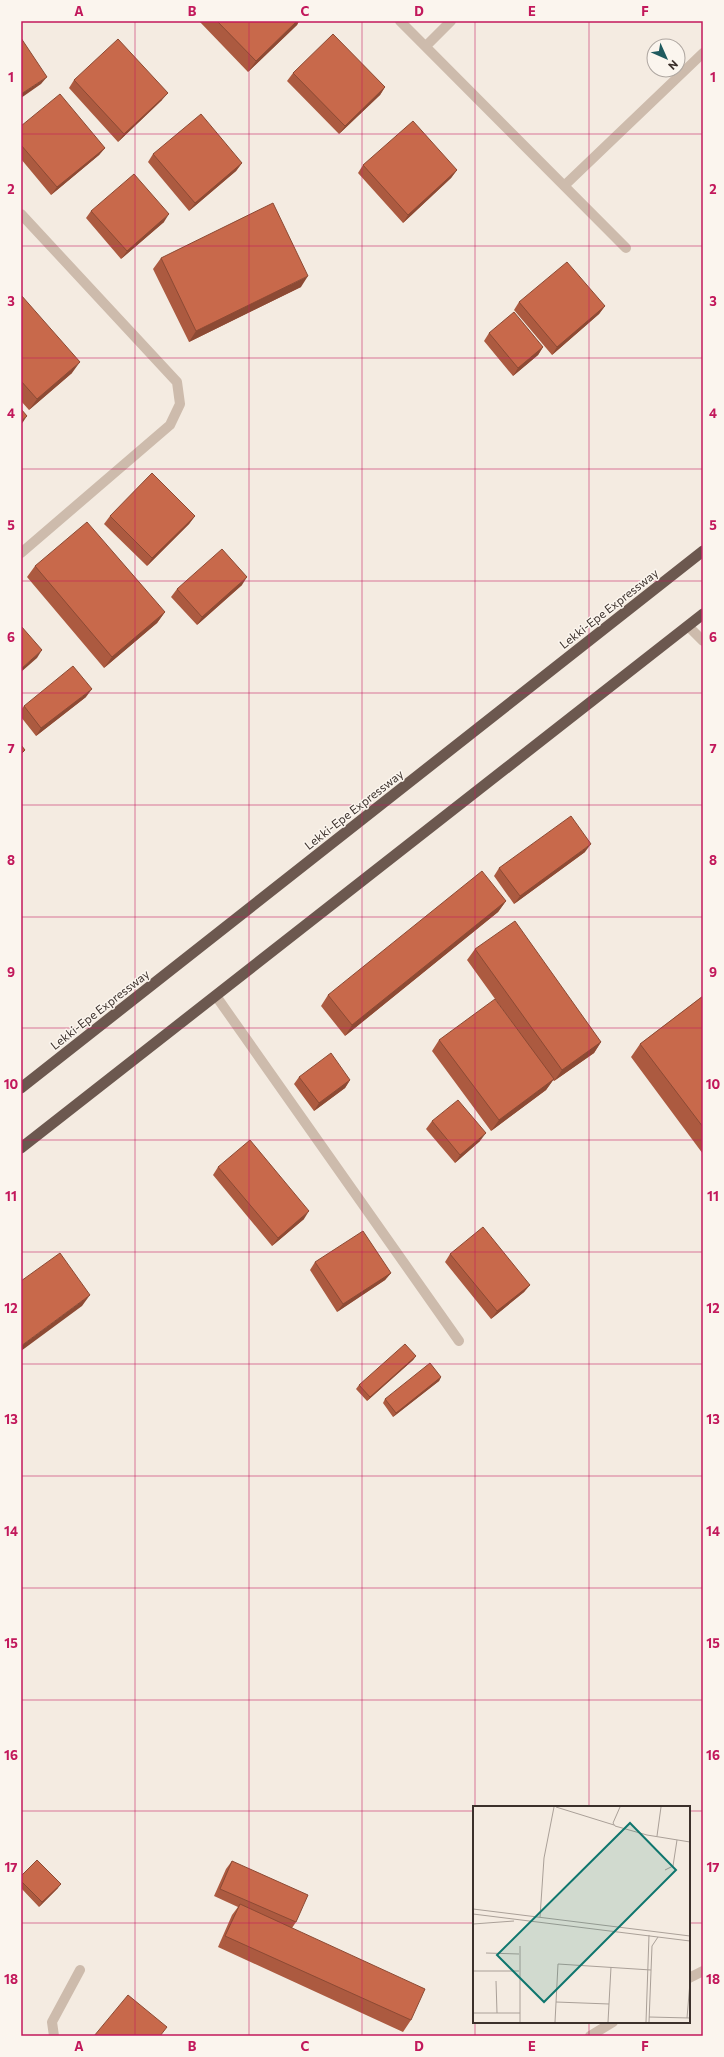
<svg xmlns="http://www.w3.org/2000/svg" width="724" height="2057" viewBox="0 0 724 2057" font-family="Commissioner,sans-serif">
  <rect width="100%" height="100%" fill="#f4ebe1"/>
  <g fill="none" stroke-linecap="round" stroke-linejoin="round">
    <path stroke="#cdbbac" stroke-width="10" d="M216,996L459,1341"/>
    <path stroke="#cdbbac" stroke-width="10" d="M400,21L626,248
      M426,46L451,21
      M565,185L703,53
      M21,214L177,382L180,404L170,425L21,553
      M688,626L703,641
      M689,1978L703,1971
      M54,2036L52,2022L80,1970
      M590,2036L613,2022"/>
    <path stroke="#6c584f" stroke-width="11" d="M21,1088L703,551
      M21,1148L703,614"/>
  </g>
  <path fill="#ac5a40" d="M199,21H299L297,25L248,72Z
    M293,73L385,87L380,95L339,134L287,81Z
    M74,80L162,100L118,142L69,88Z
    M21,126L105,148L99,155L51,195L21,159Z
    M153,154L242,163L236,171L189,211L148,162Z
    M363,165L457,170L451,178L403,223L358,173Z
    M91,211L164,222L121,259L86,218Z
    M161,258L301,287L189,342L153,269Z
    M21,295L72,373L29,410L21,401Z
    M519,302L605,306L599,314L552,355L514,310Z
    M489,333L543,347L538,355L513,376L484,341Z
    M110,516H195L189,524L147,566L104,524Z
    M35,566L165,612L157,623L104,668L27,577Z
    M242,585L197,625L171,597L177,589Z
    M86,697L36,736L21,717V710L24,706Z
    M585,852L514,904L494,876L499,868Z
    M506,901L498,912L345,1036L321,1006L328,995Z
    M475,949L601,1042L594,1053L554,1081L553,1080L546,1090L491,1131L432,1051L439,1040L521,1035L467,960Z
    M703,996V1154L631,1057L640,1044Z
    M299,1077L350,1080L345,1088L314,1111L294,1084Z
    M432,1121L480,1141L455,1163L426,1129Z
    M218,1167L304,1219L272,1246L213,1175Z
    M450,1254L530,1285L524,1292L491,1319L445,1262Z
    M315,1262L391,1273L385,1280L337,1312L310,1270Z
    M416,1356L413,1360L367,1401L356,1389L359,1385Z
    M441,1377L439,1381L393,1417L383,1403L385,1399Z
    M232,1861L296,1922L292,1928L411,2020L403,2032L218,1947L232,1915L238,1907L214,1896L226,1869Z
    M21,1876L58,1888L39,1907L21,1888Z"/>
  <path fill="#8c4a34" d="M297,21H299L297,25L248,72L256,61Z
    M47,77L41,84L21,98V94Z
    M385,87L380,95L339,134L345,126Z
    M168,93L162,100L118,142L124,134Z
    M105,148L99,155L51,195L57,187Z
    M242,163L236,171L189,211L195,203Z
    M457,170L451,178L403,223L408,215Z
    M169,214L164,222L121,259L127,251Z
    M308,276L301,287L189,342L196,331Z
    M605,306L599,314L552,355L557,347Z
    M543,347L538,355L513,376L518,368Z
    M80,362L72,373L29,410L37,399Z
    M27,416L21,425V421Z
    M195,516L189,524L147,566L152,558Z
    M247,577L242,585L197,625L202,617Z
    M165,612L157,623L104,668L112,657Z
    M42,650L37,658L21,672V669Z
    M92,689L86,697L36,736L41,728Z
    M591,844L585,852L514,904L520,896Z
    M506,901L498,912L345,1036L352,1025Z
    M601,1042L594,1053L554,1081L562,1070Z
    M554,1079L546,1090L491,1131L499,1120Z
    M350,1080L345,1088L314,1111L319,1103Z
    M486,1133L480,1141L455,1163L460,1155Z
    M309,1211L304,1219L272,1246L278,1238Z
    M391,1273L385,1280L337,1312L343,1304Z
    M530,1285L524,1292L491,1319L497,1311Z
    M90,1295L82,1306L21,1351V1346Z
    M416,1356L413,1360L367,1401L370,1397Z
    M441,1377L439,1381L393,1417L396,1413Z
    M61,1884L58,1888L39,1907L42,1902Z"/>
  <path fill="#c8694b" stroke="#8c4a34" d="M217,21H297L256,61Z
    M333,34L385,87L345,126L293,73Z
    M21,38L47,77L21,94Z
    M118,39L168,93L124,134L74,80Z
    M60,94L105,148L57,187L21,145V126Z
    M201,114L242,163L195,203L153,154Z
    M413,121L457,170L408,215L363,165Z
    M134,174L169,214L127,251L91,211Z
    M273,203L308,276L196,331L161,258Z
    M567,262L605,306L557,347L519,302Z
    M21,295L80,362L37,399L21,381Z
    M514,312L543,347L518,368L489,333Z
    M21,409L27,416L21,421Z
    M152,473L195,516L152,558L110,516Z
    M87,522L165,612L112,657L35,566Z
    M222,549L247,577L202,617L177,589Z
    M21,626L42,650L21,669Z
    M73,666L92,689L41,728L24,706Z
    M21,745L25,750L21,754Z
    M571,816L591,844L520,896L499,868Z
    M482,871L506,901L352,1025L328,995Z
    M515,921L601,1042L562,1070L475,949Z
    M703,996V1127L640,1044Z
    M495,999L554,1079L499,1120L439,1040Z
    M331,1053L350,1080L319,1103L299,1077Z
    M458,1100L486,1133L460,1155L432,1121Z
    M250,1140L309,1211L278,1238L218,1167Z
    M483,1227L530,1285L497,1311L450,1254Z
    M363,1231L391,1273L343,1304L315,1262Z
    M60,1253L90,1295L21,1346V1281Z
    M405,1344L416,1356L370,1397L359,1385Z
    M430,1363L441,1377L396,1413L385,1399Z
    M37,1860L61,1884L42,1902L21,1881V1876Z
    M232,1861L308,1895L296,1922L220,1889Z
    M240,1904L425,1989L411,2020L225,1936Z
    M128,1995L167,2027L160,2036H94Z"/>
  <path fill="none" stroke="#c2185b" stroke-width="1" stroke-opacity="0.55" d="M135,21V2036M249,21V2036M362,21V2036M475,21V1807M589,21V1807M21,134H703M21,246H703M21,358H703M21,469H703M21,581H703M21,693H703M21,805H703M21,917H703M21,1028H703M21,1140H703M21,1252H703M21,1364H703M21,1476H703M21,1588H703M21,1700H703M21,1811H474M689,1811H703M21,1923H474M689,1923H703M475,2022V2036M589,2022V2036"/>
  <g text-anchor="middle" stroke-width="3" stroke-linejoin="round" paint-order="stroke">
    <g font-size="12" fill="#3b302b" stroke="#fbf5ee">
      <text transform="translate(609 609) rotate(-38)" y="4">Lekki-Epe Expressway</text>
      <text transform="translate(354 810) rotate(-38)" y="4">Lekki-Epe Expressway</text>
      <text transform="translate(100 1010) rotate(-38)" y="4">Lekki-Epe Expressway</text>
    </g>
  </g>
  <g transform="translate(473 1806)">
    <rect width="217" height="217" fill="#f4ebe1"/>
    <path fill="none" stroke="#aaa098" stroke-width="1" d="M83,1L141,19M147,1L140,17L142,20L174,29L217,36M184,30L188,1M192,64L200,60L204,34M0,103L217,130M0,108L217,135M67,111L71,52L81,1M0,118L41,115M47,140V216M13,147L46,148M0,165H46M23,175L24,207M83,196L136,198M0,207H47M176,211L217,212M214,212L217,176M82,216L85,158L178,164M135,216L138,161M173,216L176,129M176,216L179,140L185,131"/>
    <path fill="#0f766e" fill-opacity="0.15" stroke="#0f766e" stroke-width="2" d="M157,17L203,64L71,196L24,149Z"/>
    <rect width="217" height="217" fill="none" stroke="#3b302b" stroke-width="2"/>
  </g>
  <rect width="724" height="2057" fill="none" stroke="#fbf5ee" stroke-width="44"/>
  <g transform="translate(666 58) rotate(135)"><circle r="19" fill="#fbf5ee" stroke="#aea6a0"/>
  <path d="M0-3L7 15L0 10L-7 15Z" fill="#1f5a5e"/>
  <text y="-6" font-size="11" font-weight="bold" text-anchor="middle" fill="#3b302b">N</text>
  </g>
  <rect x="22" y="22" width="680" height="2013" fill="none" stroke="#c2185b" stroke-width="1.5"/>
  <g font-size="13" text-anchor="middle" font-weight="bold" fill="#c2185b">
    <text x="79" y="16">A</text>
    <text x="192" y="16">B</text>
    <text x="305" y="16">C</text>
    <text x="419" y="16">D</text>
    <text x="532" y="16">E</text>
    <text x="645" y="16">F</text>
    <text x="11" y="82">1</text>
    <text x="713" y="82">1</text>
    <text x="11" y="194">2</text>
    <text x="713" y="194">2</text>
    <text x="11" y="306">3</text>
    <text x="713" y="306">3</text>
    <text x="11" y="418">4</text>
    <text x="713" y="418">4</text>
    <text x="11" y="530">5</text>
    <text x="713" y="530">5</text>
    <text x="11" y="642">6</text>
    <text x="713" y="642">6</text>
    <text x="11" y="753">7</text>
    <text x="713" y="753">7</text>
    <text x="11" y="865">8</text>
    <text x="713" y="865">8</text>
    <text x="11" y="977">9</text>
    <text x="713" y="977">9</text>
    <text x="11" y="1089">10</text>
    <text x="713" y="1089">10</text>
    <text x="11" y="1201">11</text>
    <text x="713" y="1201">11</text>
    <text x="11" y="1313">12</text>
    <text x="713" y="1313">12</text>
    <text x="11" y="1424">13</text>
    <text x="713" y="1424">13</text>
    <text x="11" y="1536">14</text>
    <text x="713" y="1536">14</text>
    <text x="11" y="1648">15</text>
    <text x="713" y="1648">15</text>
    <text x="11" y="1760">16</text>
    <text x="713" y="1760">16</text>
    <text x="11" y="1872">17</text>
    <text x="713" y="1872">17</text>
    <text x="11" y="1984">18</text>
    <text x="713" y="1984">18</text>
    <text x="79" y="2051">A</text>
    <text x="192" y="2051">B</text>
    <text x="305" y="2051">C</text>
    <text x="419" y="2051">D</text>
    <text x="532" y="2051">E</text>
    <text x="645" y="2051">F</text>
  </g>
</svg>
